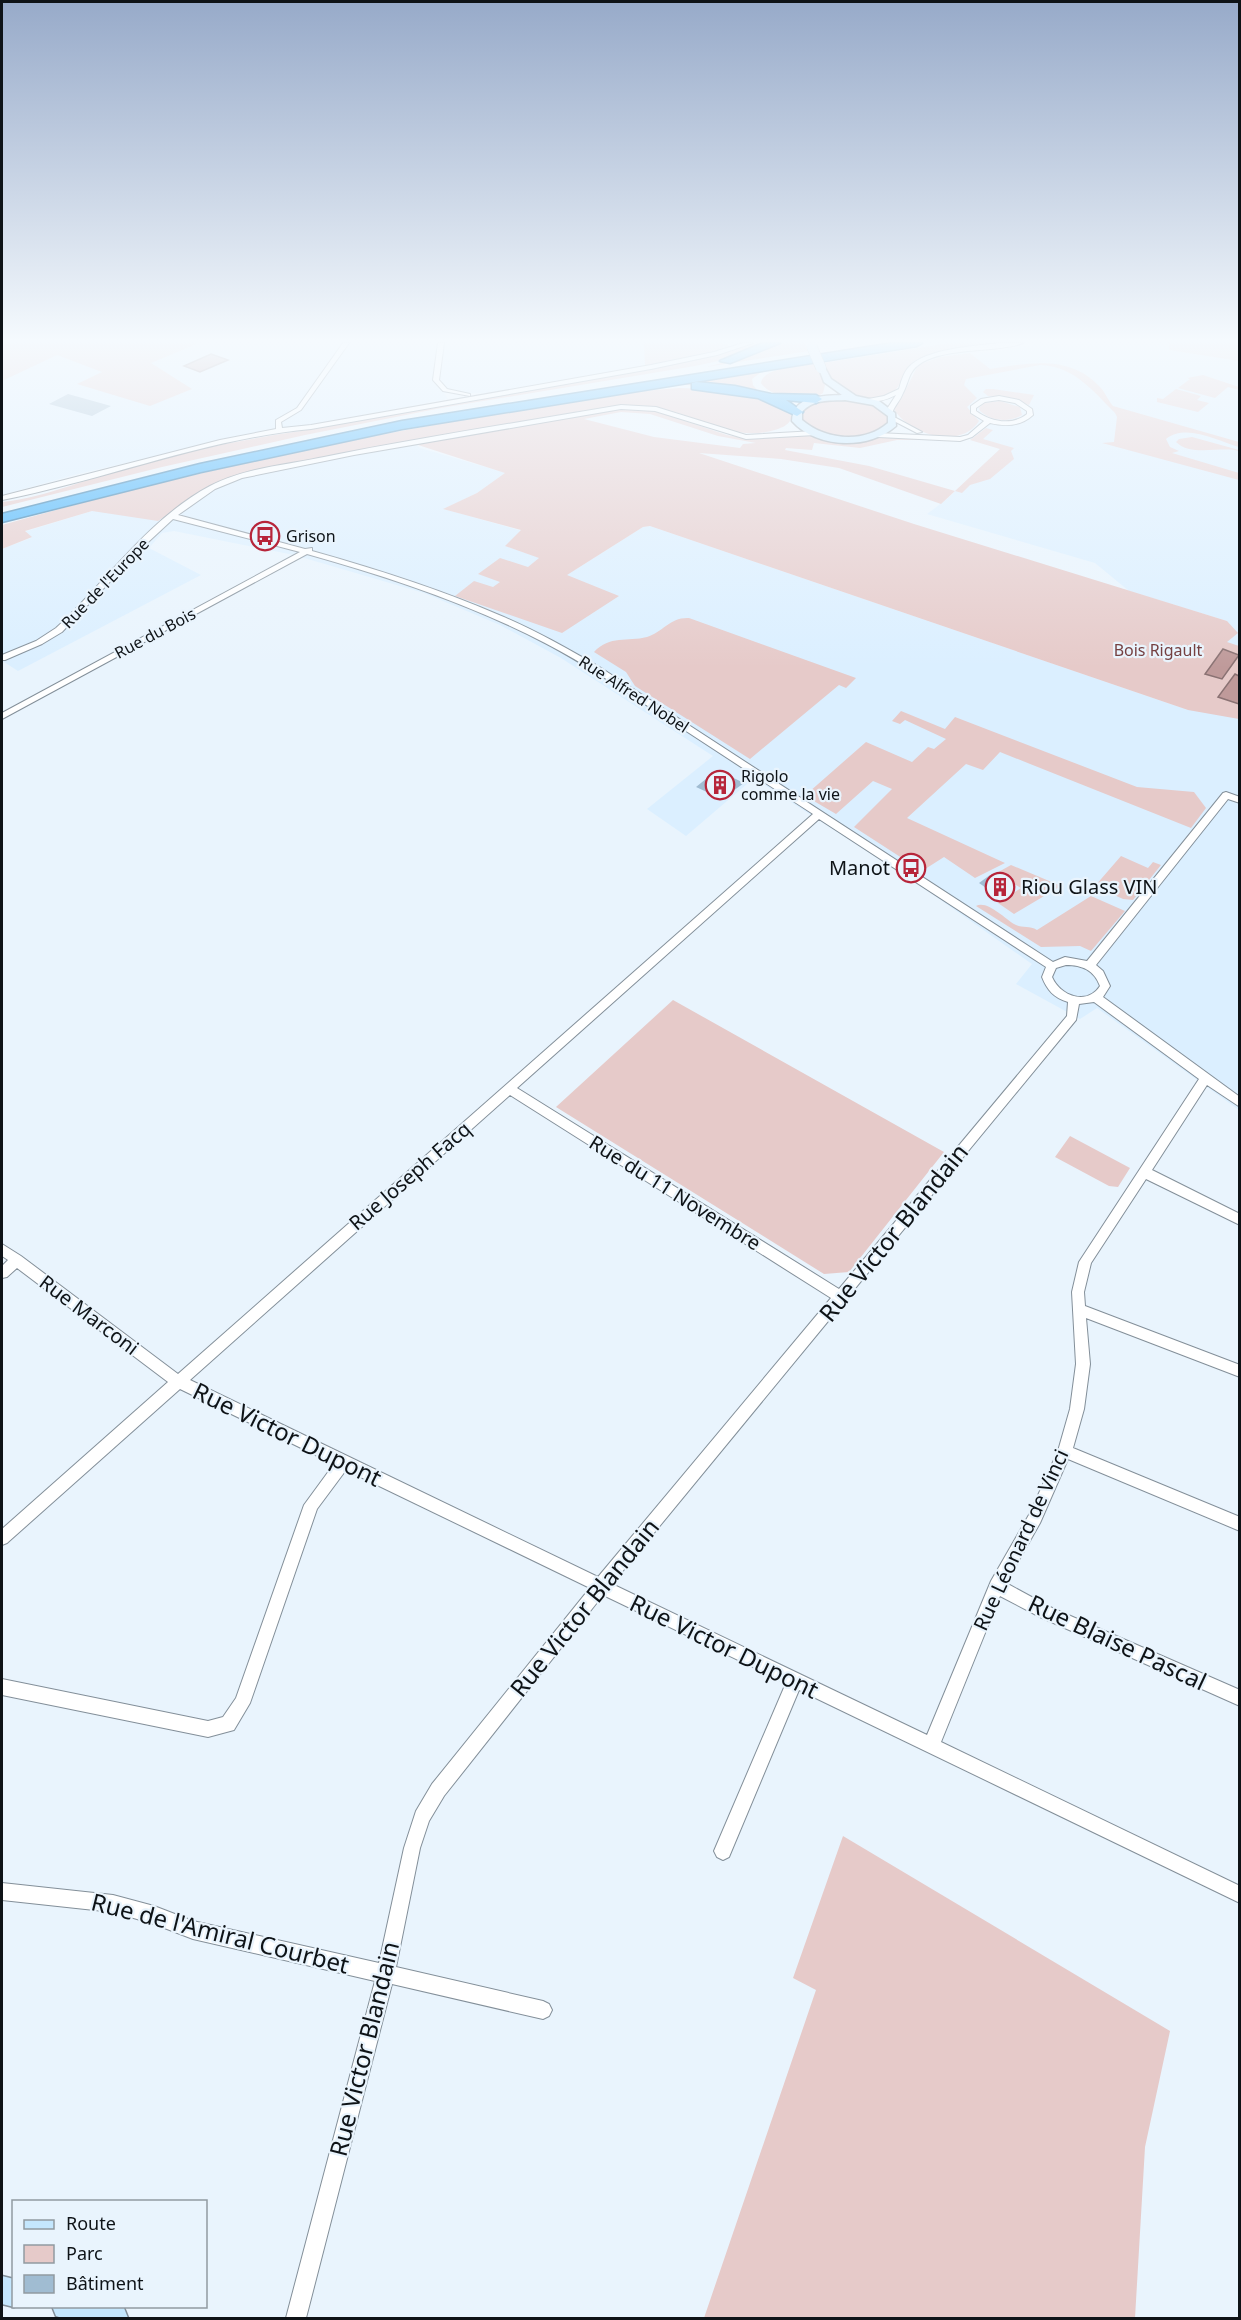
<svg xmlns="http://www.w3.org/2000/svg" width="1241" height="2320" viewBox="0 0 1241 2320" font-family="'Noto Sans',sans-serif">
  <rect width="100%" height="100%" fill="#e9f4fd"/>
  <path fill="#dbefff" d="M2,343H644L645,366L485,393H444L448,399L292,428L270,429L74,475L2,495Z
    M1045,343H1169V350L1239,361V1110L1097,1008L1080,1019L1016,984L1032,964L925,889L754,778L686,836L647,809L713,756L561,658L500,625L424,593L294,555L174,531L162,533L149,548L201,575L18,671L4,662L2,663V549L31,538L24,532L92,511L105,512L208,488L219,481L248,472L411,440L420,448L506,473L477,493L444,509L522,531L506,546L575,570L643,527L650,526L1188,710L1227,621L1129,591L1095,563L927,514L947,499L1000,449L963,436L976,425L960,405L957,378L994,372L973,355Z"/>
  <path fill="#e6cac9" fill-rule="evenodd" d="M2,343H199L151,363L192,389L150,406L77,384L102,372L57,355L2,381Z
    M644,343H721L733,347L645,366Z
    M756,343H773L723,360L695,366L441,408L305,435L162,467L2,507V502C48,497 94,476 139,464C192,450 246,439 301,431L653,369Z
    M780,343H805L809,351L706,367L746,357Z
    M950,343H1000L914,361C904,370 903,384 893,392C877,404 848,396 835,384C829,378 826,370 823,363Z
    M1169,343H1239V361L1169,350Z
    M970,353L990,369C1029,363 1070,354 1100,387C1105,392 1108,400 1113,406L1239,442V447C1218,441 1186,423 1166,439L1170,447L1179,451L1172,453L1239,473V480L1102,443L1114,442L1117,417L1115,413C1093,391 1074,366 1040,365L966,379L964,385L977,398L967,407L979,421C960,451 906,434 893,407L902,397L918,365L940,357Z
    M815,364L825,385L823,393C810,403 770,398 761,383C763,367 802,366 815,364Z
    M764,370L752,379L753,385L759,392L677,384Z
    M1203,375L1239,387V390L1228,387L1215,398L1178,388L1190,379L1187,378Z
    M679,388L707,389L757,397L792,414C791,423 786,426 778,429C732,445 692,411 648,406C622,403 595,409 570,413L248,472L219,481L158,521L92,511L25,531L32,537L2,549V525C149,483 299,449 450,422C525,408 602,393 679,388Z
    M986,389H993L1034,395L1029,405L1005,397L988,396L983,392Z
    M1176,389L1201,396L1197,400L1209,403L1198,412L1157,402V398L1163,399Z
    M836,399L871,403L889,417L890,420C874,447 819,440 801,419C803,402 822,401 836,399Z
    M1000,401L1020,407L1022,415C1009,423 991,421 980,411L979,408L984,403Z
    M637,409L658,412L727,435L748,439L807,435L843,443L886,437L934,440H897L860,448L814,443L812,450L786,448L785,450L869,466L955,491L1000,449L970,440L986,428L993,430L983,439L1014,448L1011,451L1014,459L990,479L970,485L962,493L955,491L941,504L839,468L781,459L699,453L914,524L1227,621L1238,633L1227,642L1239,646V719L1188,710L650,526L643,527L567,575L619,596L562,633L455,596L474,581L493,587L500,582L478,574L500,558L528,567L539,558L505,546L521,530L443,509L477,493L505,473L415,444L612,410ZM621,412L650,414L718,436L756,443L743,444L740,448L654,437L584,419Z
    M1192,437L1239,450V451C1220,446 1191,457 1176,442L1179,439Z
    M689,618L856,678L846,688L839,685L750,759L635,686L626,672L594,652C610,635 627,642 647,637C663,632 670,617 689,618Z
    M901,711L945,729L955,717L1137,787L1194,792L1206,808L1191,828L1000,752L983,770L966,764L907,818L1005,863L975,878L944,857L922,871L854,827L892,789L873,781L836,814L807,797L809,792L866,742L912,762L928,747L934,749L946,739L905,720L900,724L892,721Z
    M1121,856L1148,868L1153,862L1161,865L1133,900L1123,899L1095,886Z
    M1011,865L1061,886L1014,914L998,903L1021,888L1000,875H993Z
    M1091,896L1125,911L1091,951L1080,946L1041,947L976,906C987,900 1004,918 1014,924C1022,929 1029,925 1037,930Z
    M673,1000L944,1152L849,1272L824,1274L556,1107Z
    M1070,1136L1130,1168L1118,1187L1109,1186L1055,1157Z
    M843,1836L1170,2031L1145,2147L1135,2318H704L816,1990L793,1978Z"/>
  <path fill="#bf9a9a" stroke="#8a7273" stroke-width="1.5" d="M211,354L228,360L200,372L184,366Z
    M1223,649L1239,655L1222,679L1205,674Z
    M1235,674L1239,676V704L1218,697Z"/>
  <path fill="#a0bcd2" d="M68,394L111,406L92,416L49,404Z
    M717,770L744,783L722,799L696,787Z
    M990,875L1010,884L1008,886L1015,891L1002,899L979,883Z"/>
  <g fill="none" stroke-linecap="round" stroke-linejoin="round">
    <g stroke="#838f99" stroke-width="2">
      <path id="street" d="M343,343H349L301,410L281,422L282,428L311,425L651,365L714,352L743,343H753L717,355L651,369L311,429C205,439 105,480 2,500V496L220,440L276,429V420L297,408Z
        M438,343H444L439,380L447,389L470,394V396L443,391L433,380Z
        M1002,343H1023C997,354 929,345 912,372C908,378 907,386 903,393C900,401 895,405 892,413H888L887,409L896,395C887,400 872,404 863,400L884,396L899,389C901,382 903,374 908,368C925,348 977,346 1002,343Z
        M999,396L1019,400L1032,409L1033,415C1021,426 1006,427 990,423L972,437L960,441L878,437L875,435L878,433L960,437L968,435L984,421L971,413V406L981,399ZM999,400L1015,403L1027,411V414C1012,426 991,422 976,411V408L985,402Z
        M621,405L656,407L746,435L815,431L818,433L815,435L746,439L655,411L621,409L354,455L242,478L215,489L178,515L305,549L312,548V551C376,569 439,589 499,615C535,630 568,649 601,668L1053,962L1065,957L1087,961L1223,793L1226,792L1240,797V803L1228,799L1096,965L1103,971L1110,986L1103,997L1240,1097V1107L1207,1085L1152,1170L1240,1214V1225L1146,1179L1091,1263L1084,1292L1085,1306L1240,1365V1377L1086,1318L1090,1364L1084,1409L1073,1448L1240,1517V1531L1068,1459L1040,1523L1006,1583L1050,1607L1240,1690V1706L1040,1617L1000,1596L941,1742L1240,1886V1903L799,1690L729,1857L723,1860L717,1857L714,1851L786,1683L603,1595L444,1796L429,1821L420,1848L396,1967L543,2001L549,2004L552,2010L549,2016L543,2019L392,1984L306,2318H286L375,1981L193,1939L154,1924L113,1912L2,1900V1883L113,1895L154,1906L193,1921L379,1963L404,1848L416,1811L432,1784L590,1588L346,1470L317,1509L250,1703L234,1730L208,1737L2,1695V1679L208,1721L223,1717L236,1698L304,1505L334,1464L180,1389L7,1543L2,1545V1529L168,1382L17,1268L7,1277L2,1278V1266L8,1260L2,1256V1244L21,1256L178,1374L813,814C761,780 709,746 657,712C620,688 584,663 545,643C470,604 389,577 307,554L2,719V713L300,552L173,519L145,545L62,632L42,644L5,660H2V655L36,641L56,628C106,582 148,519 210,486C244,468 286,465 324,457C423,437 522,422 621,405ZM819,819L1046,967L1042,977C1047,990 1054,998 1068,1002L1067,1016L839,1289L517,1088ZM1066,965C1082,965 1094,970 1100,986C1087,1006 1060,996 1052,977L1056,968ZM1094,1002L1199,1079L1079,1262L1072,1292L1076,1364L1070,1409L1058,1451L1030,1513L991,1581L927,1735L612,1584L843,1303L847,1302L848,1297L1076,1020L1079,1004ZM510,1095L831,1298L598,1577L190,1380Z
        M892,418H896L922,432L917,433L892,420Z"/>
    </g>
    <g stroke="#838f99" stroke-width="3">
      <path id="secondary" d="M818,366H824L831,379L856,396L879,401L895,413L896,426C869,450 817,449 792,421C793,395 823,396 842,395L824,382ZM845,400L873,405L888,416V423C864,444 825,440 802,420V412C813,399 829,401 845,400Z
        M2,2276L14,2279V2307L2,2304Z
        M52,2306H120L124,2308L128,2318H62L56,2316Z"/>
    </g>
    <g stroke="#2b78ab" stroke-width="3">
      <path id="highway" d="M763,343H780L730,363L720,361Z
        M893,343H922L917,346L402,429L201,472L2,522V514L200,464L402,421Z
        M696,382L735,386L771,394L816,395L822,399L816,403L786,400L803,412L797,416L758,398L692,389V383Z"/>
    </g>
    <use href="#street" fill="#fff" fill-rule="evenodd"/>
    <use href="#secondary" fill="#c4e7fe" fill-rule="evenodd"/>
    <use href="#highway" fill="#3aaffb" fill-rule="evenodd"/>
    <g stroke="#838f99" stroke-width="11" stroke-linecap="butt">
      <path id="secondary-bridge" d="M812,347L821,368"/>
    </g>
    <use href="#secondary-bridge" stroke="#c4e7fe" stroke-width="10"/>
  </g>
  <linearGradient id="sky" x2="0" y2="1"><stop stop-color="#97aac9"/><stop offset="0.51" stop-color="#f5fafe"/><stop offset="1" stop-color="#f5fafe" stop-opacity="0"/></linearGradient>
  <rect width="1241" height="668" fill="url(#sky)"/>
  <defs>
    <g id="bus-ring" transform="scale(1.5)"><circle r="9.5" fill="#e9f4fd" stroke="#b7253a" stroke-width="1.5"/><path d="M-5-6H5V4H4V6H2V4H-2V6H-4V4H-5ZM-3.5-4V0h7V-4ZM-3.5 1.2v1.5H-2V1.2ZM2 1.2v1.5H3.5V1.2Z" fill="#b7253a"/></g>
    <g id="building-ring" transform="scale(1.5)"><circle r="9.5" fill="#e9f4fd" stroke="#b7253a" stroke-width="1.5"/><path d="M-4-6H4V6H1V3H-1V6H-4ZM-2.5-4.3h1.7v1.8h-1.7ZM.8-4.3h1.7v1.8H.8ZM-2.5-1h1.7V.8h-1.7ZM.8-1h1.7V.8H.8Z" fill="#b7253a"/></g>
  </defs>
  <g fill-rule="evenodd">
    <use href="#bus-ring" x="265" y="536"/>
    <use href="#building-ring" x="720" y="785"/>
    <use href="#bus-ring" x="911" y="868"/>
    <use href="#building-ring" x="1000" y="887"/>
  </g>
  <g text-anchor="middle" stroke-width="4.5" stroke-linejoin="round" paint-order="stroke">
    <g font-size="16" fill="#0e1317" stroke="#e9f4fd" text-anchor="start">
      <text x="286" y="542">Grison</text>
      <text x="741" y="782">Rigolo<tspan x="741" dy="18">comme la vie</tspan></text>
    </g>
    <g font-size="16" fill="#0e1317" stroke="#e9f4fd">
      <text transform="translate(105 583) rotate(-46)" y="6">Rue de l'Europe</text>
      <text transform="translate(155 633) rotate(-28)" y="6">Rue du Bois</text>
      <text transform="translate(634 694) rotate(33)" y="6">Rue Alfred Nobel</text>
    </g>
    <g font-size="16" fill="#754041" stroke="#e9f4fd">
      <text x="1158" y="656">Bois Rigault</text>
    </g>
    <g font-size="20" fill="#0e1317" stroke="#e9f4fd" text-anchor="end">
      <text x="890" y="875">Manot</text>
      <text x="1021" y="894" text-anchor="start">Riou Glass VIN</text>
    </g>
    <g font-size="20" fill="#0e1317" stroke="#e9f4fd">
      <text transform="translate(410 1176) rotate(-41)" y="7">Rue Joseph Facq</text>
      <text transform="translate(675 1193) rotate(32)" y="7">Rue du 11 Novembre</text>
      <text transform="translate(89 1315) rotate(37)" y="7">Rue Marconi</text>
      <text transform="translate(1021 1540) rotate(-65)" y="7">Rue Léonard de Vinci</text>
    </g>
    <g font-size="24" fill="#0e1317" stroke="#e9f4fd">
      <text transform="translate(894 1233) rotate(-51)" y="8">Rue Victor Blandain</text>
      <text transform="translate(287 1435) rotate(26)" y="8">Rue Victor Dupont</text>
      <text transform="translate(585 1608) rotate(-51)" y="8">Rue Victor Blandain</text>
      <text transform="translate(1117 1643) rotate(25)" y="8">Rue Blaise Pascal</text>
      <text transform="translate(724 1647) rotate(26)" y="8">Rue Victor Dupont</text>
      <text transform="translate(220 1934) rotate(14)" y="8">Rue de l'Amiral Courbet</text>
      <text transform="translate(365 2049) rotate(-76)" y="8">Rue Victor Blandain</text>
    </g>
  </g>
  <rect width="1241" height="2320" fill="none" stroke="#0e1317" stroke-width="6"/>
  <rect x="12" y="2200" width="195" height="108" fill="#e9f4fd" stroke="#919aa1" stroke-width="1.5"/>
  <rect x="24" y="2220" width="30" height="9" fill="#c4e7fe" stroke="#919aa1" stroke-width="1.5"/>
  <text x="66" y="2230" font-size="18" fill="#0e1317">Route</text>
  <rect x="24" y="2245" width="30" height="18" fill="#e6cac9" stroke="#919aa1" stroke-width="1.5"/>
  <text x="66" y="2260" font-size="18" fill="#0e1317">Parc</text>
  <rect x="24" y="2275" width="30" height="18" fill="#a0bcd2" stroke="#919aa1" stroke-width="1.5"/>
  <text x="66" y="2290" font-size="18" fill="#0e1317">Bâtiment</text>
</svg>
